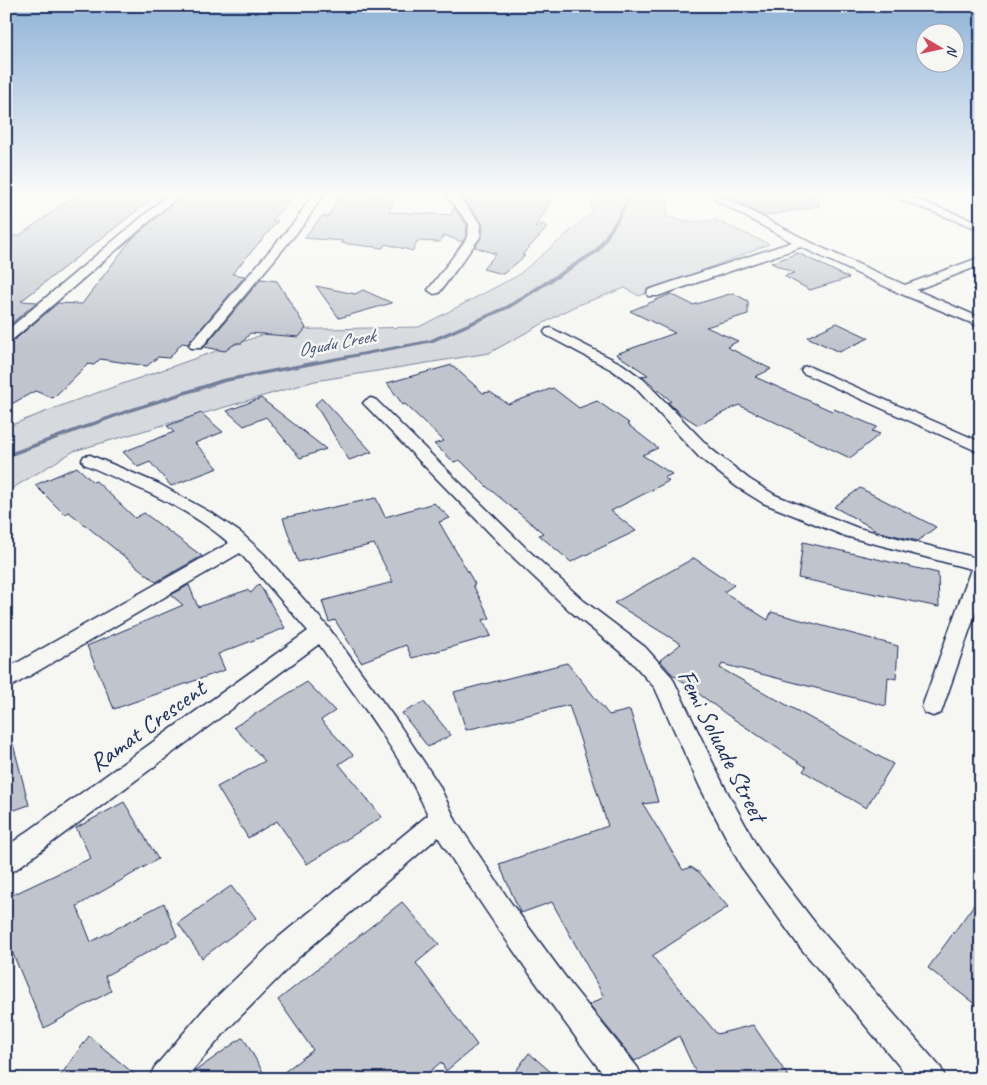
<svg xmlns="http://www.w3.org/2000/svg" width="987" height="1085" viewBox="0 0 987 1085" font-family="Caveat,sans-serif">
  <rect width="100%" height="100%" fill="#f6f6f2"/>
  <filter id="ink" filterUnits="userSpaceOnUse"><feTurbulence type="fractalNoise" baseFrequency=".02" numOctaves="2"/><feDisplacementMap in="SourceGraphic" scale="10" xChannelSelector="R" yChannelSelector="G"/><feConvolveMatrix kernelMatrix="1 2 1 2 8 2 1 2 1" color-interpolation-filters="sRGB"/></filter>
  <g filter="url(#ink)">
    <path fill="#d6d9dd" stroke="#78849e" d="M592,195H669L667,217L694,222L714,220L769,244L639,296L625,288L573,307L489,353L315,381L74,451L6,492V427L71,402L276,330L419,327L517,276L592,213Z"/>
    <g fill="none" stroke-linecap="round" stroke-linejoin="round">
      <path fill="#717e99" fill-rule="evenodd" d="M628,195H632L621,217L599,252L510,308L433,342L225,382L130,412L6,458V454L126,410L222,379L429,340L506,306L595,250L617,217Z"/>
    </g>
    <path fill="#c0c4cd" stroke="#1b2f5e" d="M76,195H157L21,301L37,302L6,328V236H19Z
      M182,195H292L272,221H278L232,274L245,276L188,344L182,343L169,358L158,357L147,366L100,359L94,365L88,364L53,398L35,391L6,407V344L12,342L58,303L82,304L130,241Z
      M339,195H396L389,212L451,215L454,208L467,225L466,236L462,242L444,235L440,242L417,241L413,251L385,244L383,248L341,243L343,241L304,238L322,216L328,217Z
      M460,195H554L535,228L543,224L547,228L522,255L525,256L503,274L483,269L496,254L475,247L482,237L483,224Z
      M726,195H818L819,206L763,216Z
      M798,253L849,278L810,290L784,276L794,273L771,263Z
      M261,279L277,281L306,328L299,337L250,333L242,343H236L225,351L204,347Z
      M316,286L355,294L363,290L392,303L339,318Z
      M733,293L748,301V314L706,327L738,341L727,347L771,369L755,377L832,411L834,409L877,427L872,431L880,434L850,458L739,405L698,425L679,413L668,402L671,401L642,376L648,375L616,354L675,333L630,311L671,294L693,305Z
      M837,323L869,338L839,352L807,337Z
      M452,365L483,393L490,392L508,404L553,388L579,408L597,401L629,423L627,424L658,448L642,455L672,474L664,478L669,481L611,511L636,531L571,562L539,535L543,533L487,487L460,460L454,462L434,444L444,441L405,404L403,405L387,383Z
      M261,398L262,399L326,449L300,458L266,417L244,426L227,411Z
      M322,398L372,452L349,460L315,404Z
      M201,413L223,432L195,443L218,468L171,486L150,462L138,467L123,452L174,432L167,426Z
      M77,467L93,482L96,481L135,518L144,513L202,556L156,582L69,512L64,514L35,485Z
      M860,488L936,527L918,541L880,532L834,507Z
      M376,498L385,517L434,503L450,518L439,522L475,584L473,585L490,618L483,620L491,636L412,658L406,645L361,662L335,620L329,622L322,601L393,582L374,544L298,562L283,518Z
      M803,542L938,573L939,607L798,578Z
      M694,558L734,585L724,592L768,620L771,612L898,646L896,679L888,677L886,706L722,664L720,668L893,764L866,808L803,771L806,767L726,714L671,673L660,660L681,644L614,603Z
      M259,584L285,628L218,654L225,670L114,709L87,646L183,605L171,595L189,585L198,607L247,590L251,593Z
      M567,663L609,715L630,710L658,802L643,804L683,870L691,867L700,873L728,907L652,956L717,1034L753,1025L790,1079H699L679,1036L635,1061L589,1005L604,997L552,902L521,913L520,912L499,864L608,826L569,705L466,730L454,692Z
      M307,682L335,711L321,720L353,755L339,764L382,817L307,864L277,821L248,838L217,787L265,761L234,727Z
      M424,702L451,735L428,747L402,713Z
      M13,744L29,805L6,813V745Z
      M124,802L158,859L77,906L91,942L164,903L177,936L105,976L111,991L44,1028L6,937V898L91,858L76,828Z
      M231,886L256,918L202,958L178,923Z
      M981,895V1009L928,968Z
      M402,902L439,944L416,963L477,1045L446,1071L441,1062L421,1079H275L313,1050L278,1000Z
      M89,1036L140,1079H58Z
      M243,1037L267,1079H188L191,1074Z
      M529,1053L559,1079H510Z"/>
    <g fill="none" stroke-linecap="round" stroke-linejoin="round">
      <g stroke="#1b2f5e" stroke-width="3">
        <path id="minor" d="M168,195H180L11,341L6,342V331Z
          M312,195H323L304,224L201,348H191L189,345L191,342L296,220Z
          M446,195H457L479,222L481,224L480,237L439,293L434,294L428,290L468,237L469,224Z
          M888,195H904L981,223V230Z
          M721,196L820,247L905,285L981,257V265L916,290L981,318V327L899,293L801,247L658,296H648L647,293L648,290L792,242L717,201L716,199L717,197Z
          M551,328L622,364L644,380L711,449L749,479L775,495L858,528L981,559V597L941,713L933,716L925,713L922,707L971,569L845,536L763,503L737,487L699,457L634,386L612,370L546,335L544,332L546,329Z
          M808,366L981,442V453L803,373L801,370L803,367Z
          M371,398L376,400L529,551L584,601L645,647L672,677L722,782L759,850L819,928L941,1068L946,1079H910L799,946L741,866L700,787L655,688L629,659L570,611L515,559L366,406L363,403L366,400Z
          M90,455L159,484L213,514L241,533L264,554L328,627L398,723L439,785L456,821L511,903L572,986L638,1068L643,1079H607C547,1000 491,921 438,837L299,957L227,1030L185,1079H149L154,1068L205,1008L279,937L428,815C401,754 357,699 319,644L15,870L6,874V847L308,631L240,553L14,685L6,687V669L229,543C188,507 134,486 84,464L82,460L84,456Z"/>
      </g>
      <use href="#minor" fill="#f6f6f2" fill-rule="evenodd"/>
    </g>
  </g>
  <linearGradient id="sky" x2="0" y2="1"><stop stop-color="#8fb3d8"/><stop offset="0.56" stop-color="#fbfbf9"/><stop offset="1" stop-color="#fbfbf9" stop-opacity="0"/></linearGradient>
  <rect width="987" height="347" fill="url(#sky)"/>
  <g text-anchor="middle" stroke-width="5" stroke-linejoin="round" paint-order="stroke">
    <g font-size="19" font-style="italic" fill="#46567b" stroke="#f6f6f2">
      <text transform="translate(336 342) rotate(-11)" y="7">Ogudu Creek</text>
    </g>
    <g font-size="25" fill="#1b2f5e" stroke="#f6f6f2">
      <text transform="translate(147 725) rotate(-36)" y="9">Ramat Crescent</text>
      <text transform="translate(723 745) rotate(63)" y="9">Femi Soluade Street</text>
    </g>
  </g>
  <rect width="987" height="1085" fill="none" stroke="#f6f6f2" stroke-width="25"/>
  <rect x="12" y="12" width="962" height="1060" fill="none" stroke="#1b2f5e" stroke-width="2" filter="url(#ink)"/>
  <g transform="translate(940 48) rotate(99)"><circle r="24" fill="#f6f6f2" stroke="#9ea6b7"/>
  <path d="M0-4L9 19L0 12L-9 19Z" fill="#d1495b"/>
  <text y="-8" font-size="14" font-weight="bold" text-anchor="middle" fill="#1b2f5e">N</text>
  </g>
</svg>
